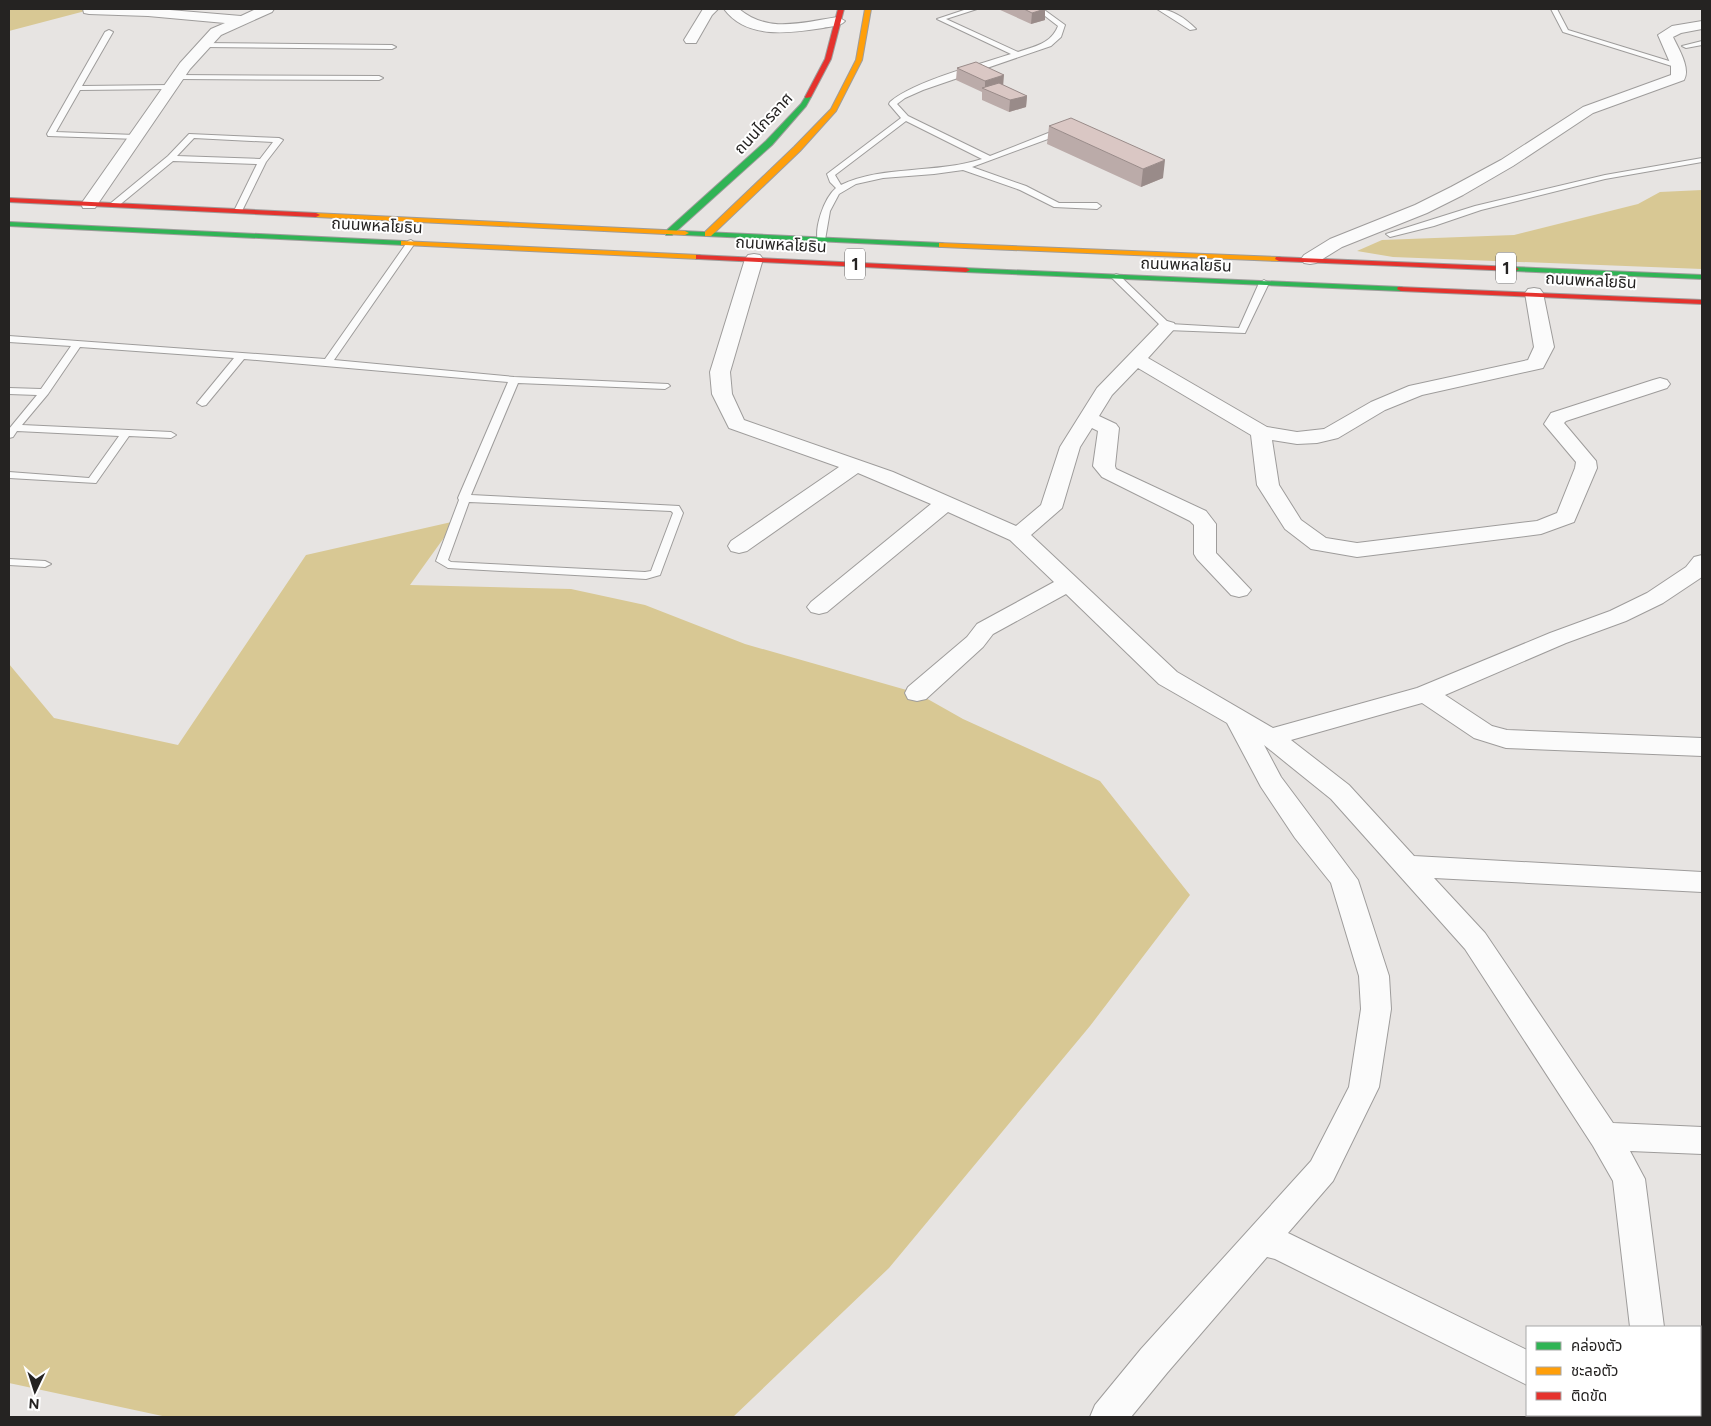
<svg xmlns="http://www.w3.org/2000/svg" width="1711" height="1426" viewBox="0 0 1711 1426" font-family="Figtree,'Noto Sans Thai',sans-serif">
  <rect width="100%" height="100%" fill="#e7e4e2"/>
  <path fill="#d8c894" d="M9,9H86L89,10L9,31Z
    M1702,190V269L1393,257L1357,251L1382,240L1514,235L1638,204L1660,192Z
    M456,521L410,585L571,589L645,605L745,644L917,693L963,719L1100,781L1190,895L1090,1026L889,1268L733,1417H167L9,1383V664L54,718L178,745L306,555Z"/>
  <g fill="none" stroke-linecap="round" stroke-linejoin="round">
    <g stroke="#9e9c9b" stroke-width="2">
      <path id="lane" d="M967,9H977L946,19L1018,52C1035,46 1051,44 1058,26L1036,9H1043L1065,25L1061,37L1051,46L923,90L905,98L897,104L908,116L990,156L1061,128H1067V132L972,167L1026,186L1059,203H1097L1101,206L1097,209L1054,207L1020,190L963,170L934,174L883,178L856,184L839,194L830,211L825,240L818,242C814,228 824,198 836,188L830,182L827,174L901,118L889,104L890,102C914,81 978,65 1011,54L937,19ZM906,121L982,159C936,174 882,165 841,185L835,175Z
        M1157,9C1172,9 1185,18 1196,29L1190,30Z
        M1551,9H1557L1568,30L1682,65L1675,67L1563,32Z
        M109,30L113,32L82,86L171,85L175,87L171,89L80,90L56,132L135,135H138V139L48,136L47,134L105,32Z
        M1702,41V45L1686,48L1682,46Z
        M201,43L392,45L396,47L392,49L204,47H201Z
        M175,75L379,76L383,78L379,80L178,79H175Z
        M189,134L279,138L283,140L266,162L241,213L234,211L257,164L173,161L117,207H111V203L168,156ZM194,138L273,142L260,159L177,156Z
        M1702,158V162L1605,179L1481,210L1434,226L1390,237L1386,234L1475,206L1605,175Z
        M411,240L415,243L334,360L514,377L668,384L670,386L665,389L518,383L471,495L679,506L683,513L660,575L646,579L448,568L436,561L459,500L458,498L508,382L244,359L206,405L202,406L197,403L234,358L80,347L48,394L22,425L171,432L176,435L171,438L129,436L96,483L9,478V472L89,478L119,436L17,431L13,437L9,438V429L37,395L9,394V388L41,389L71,346L9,342V336L325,359L408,241ZM469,502L671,511L673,513L651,571L645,572L451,562L448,560Z
        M1116,274L1119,275L1170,324L1239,328L1259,283L1264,280L1269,283L1245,333L1167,330L1164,329L1113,279L1111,277Z
        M9,559L45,561L51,564L45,567L9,565Z"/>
    </g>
    <g stroke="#9e9c9b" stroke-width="2">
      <path id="street" d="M83,9H158L241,16L256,9H274L272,12L221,35L190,69L95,208H83L81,204L180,63L211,29L225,23L148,16L89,14L84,13Z
        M703,9H718L712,15L696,43H686L684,40Z
        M724,9H739C769,34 803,22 838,17L845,21C840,27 830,26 823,28C790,33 747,40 724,9Z
        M1702,21V29L1681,33L1673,37C1678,48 1691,68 1684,80L1593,113L1513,166L1463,195L1427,213L1342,247L1316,263L1310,264L1304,263L1301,259L1304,255L1330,239L1415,205L1451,187L1501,160L1583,107L1671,75V65L1658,35L1672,26Z
        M754,254L760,255L763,259L730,372L732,394L744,420L893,472L1016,526L1041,505L1060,447L1097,388L1160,323L1167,321L1174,323L1176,327L1148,358L1267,427L1297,432L1324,429L1371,402L1409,386L1528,360L1534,347L1525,293L1528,289L1534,288L1540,289L1543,293L1554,347L1543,368L1422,395L1385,410L1338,438L1317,443L1297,444L1272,440L1279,485L1301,520L1326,538L1357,543L1537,521L1557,513L1575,468L1576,462L1544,424L1551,413L1653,380L1660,378L1667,380L1670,384L1667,388L1566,421L1564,423L1596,461L1597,468L1574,522L1541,534L1357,557L1311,549L1285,529L1257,485L1251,435L1138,368L1112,395L1099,416L1116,424L1119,428L1115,466L1116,469L1206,511L1216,524V553L1251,590L1247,595L1239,597L1231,595L1197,559L1194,554V525L1190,521L1102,477L1093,466L1098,431L1092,428L1080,447L1062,508L1031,535L1177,672L1273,728L1417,688L1550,633L1610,611L1647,593L1686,567L1694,557L1702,555V577L1663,603L1626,621L1566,643L1445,695L1492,726L1507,730L1702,738V756L1506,748L1474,738L1422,703L1291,740L1349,785L1414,856L1702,872V892L1434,878L1485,933L1613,1123L1702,1127V1154L1630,1151L1645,1179L1664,1327H1630L1613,1181L1593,1146L1465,949L1331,799L1264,745L1281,777L1358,880L1389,976L1391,1009L1379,1087L1333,1181L1288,1233L1527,1350V1385L1275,1259L1267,1257L1167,1373L1131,1417H1090L1095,1405L1141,1349L1311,1161L1349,1087L1361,1009L1359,976L1331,883L1295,838L1261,787L1227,723L1159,684L1066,594L993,634L983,647L926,699L917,701L908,699L905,693L908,687L967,637L977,624L1054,582L1010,540L948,512L827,612L819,614L811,612L807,607L811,602L931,504L858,473L747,551L739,553L731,551L728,546L731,541L839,467L729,428L712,394L710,372L745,259L748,255Z
        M1700,1328L1702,1329V1362L1700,1361Z
        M1602,1415H1671V1417H1603Z"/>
    </g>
    <g stroke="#9e9c9b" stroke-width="2">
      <path id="fast" d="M806,96L811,97L806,106L772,145L672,235H666V231L766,141L801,104Z
        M9,222L404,241L408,243L404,245L9,226Z
        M682,231L942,243L946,245L942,247L685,235L681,233Z
        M1512,267L1702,275V279L1515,271L1511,269Z
        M963,268L1401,287L1405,289L1401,291L966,272L962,270Z"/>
    </g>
    <g stroke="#9e9c9b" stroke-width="2">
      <path id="slow" d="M865,9H871L862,60L836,111L800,151L711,236H705V232L794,147L831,109L856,60Z
        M313,213L685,231L689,233L685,235L316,217L312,215Z
        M401,241L699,255L703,257L699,259L404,245H401Z
        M939,243L1279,257L1283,259L1279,261L942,247H939Z"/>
    </g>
    <g stroke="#9e9c9b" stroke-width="2">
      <path id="jam" d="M838,9H844L831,59L811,97L806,98L805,97L825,59Z
        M9,198L316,213L320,215L316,217L9,202Z
        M696,255L966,268L970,270L966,272L699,259H696Z
        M1276,257L1515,267L1519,269L1515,271L1279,261L1275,259Z
        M1398,287L1702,300V304L1401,291L1397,289Z"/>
    </g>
    <use href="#lane" fill="#fbfbfb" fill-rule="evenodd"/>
    <use href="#street" fill="#fbfbfb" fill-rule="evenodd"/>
    <use href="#fast" fill="#30b455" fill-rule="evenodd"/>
    <use href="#slow" fill="#ff9f0a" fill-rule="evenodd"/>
    <use href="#jam" fill="#e5322d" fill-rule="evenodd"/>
  </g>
  <path fill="#bbaba9" d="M998,9H1045V20L1031,24Z
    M957,68L1003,85L1027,96L1026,107L1009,112L982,100V92L956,80Z
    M1049,126L1163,178L1141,187L1047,144Z"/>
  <path fill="#998b89" d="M1045,9V20L1031,24L1032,13Z
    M1004,75L1003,87L985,89V81Z
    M1027,96L1026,107L1009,112L1010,100Z
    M1165,160L1163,178L1141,187L1143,169Z"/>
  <path fill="#dac7c4" stroke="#998b89" d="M1024,9H1045L1032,13Z
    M976,62L1004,75L985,81L957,68Z
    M999,83L1027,96L1010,100L982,88Z
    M1071,118L1165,160L1143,169L1049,126Z"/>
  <g text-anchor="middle" stroke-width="4" stroke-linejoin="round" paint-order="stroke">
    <g font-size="16" fill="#252322" stroke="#fff">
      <text transform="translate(763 123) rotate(-47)" y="6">ถนนไกรลาศ</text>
      <text transform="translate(377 225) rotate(3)" y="6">ถนนพหลโยธิน</text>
      <text transform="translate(781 244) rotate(3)" y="6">ถนนพหลโยธิน</text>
      <text transform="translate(1186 264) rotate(2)" y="6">ถนนพหลโยธิน</text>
      <text transform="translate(1591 280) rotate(3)" y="6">ถนนพหลโยธิน</text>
    </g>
    <g fill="#fff" stroke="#666564" stroke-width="1">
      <rect x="845" y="248.5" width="20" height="31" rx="4"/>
      <rect x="1496" y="252.5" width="20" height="31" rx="4"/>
    </g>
    <g font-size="18" font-weight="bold" fill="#252322">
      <text x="855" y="270">1</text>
      <text x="1506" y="274">1</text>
    </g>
  </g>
  <rect width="1711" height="1426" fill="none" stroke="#252322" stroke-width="20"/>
  <rect x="1526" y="1326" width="175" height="90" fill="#ffffff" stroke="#a8a7a7"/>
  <rect x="1536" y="1342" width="25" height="8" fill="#30b455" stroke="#a8a7a7"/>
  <text x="1571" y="1351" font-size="15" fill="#252322">คล่องตัว</text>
  <rect x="1536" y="1367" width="25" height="8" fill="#ff9f0a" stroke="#a8a7a7"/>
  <text x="1571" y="1376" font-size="15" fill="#252322">ชะลอตัว</text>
  <rect x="1536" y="1392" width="25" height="8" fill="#e5322d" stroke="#a8a7a7"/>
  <text x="1571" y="1401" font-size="15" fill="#252322">ติดขัด</text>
  <g transform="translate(35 1391) rotate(184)" stroke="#ffffff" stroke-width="4" paint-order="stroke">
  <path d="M0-4L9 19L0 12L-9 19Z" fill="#252322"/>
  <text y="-8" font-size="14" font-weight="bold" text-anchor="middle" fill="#252322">N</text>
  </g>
</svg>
